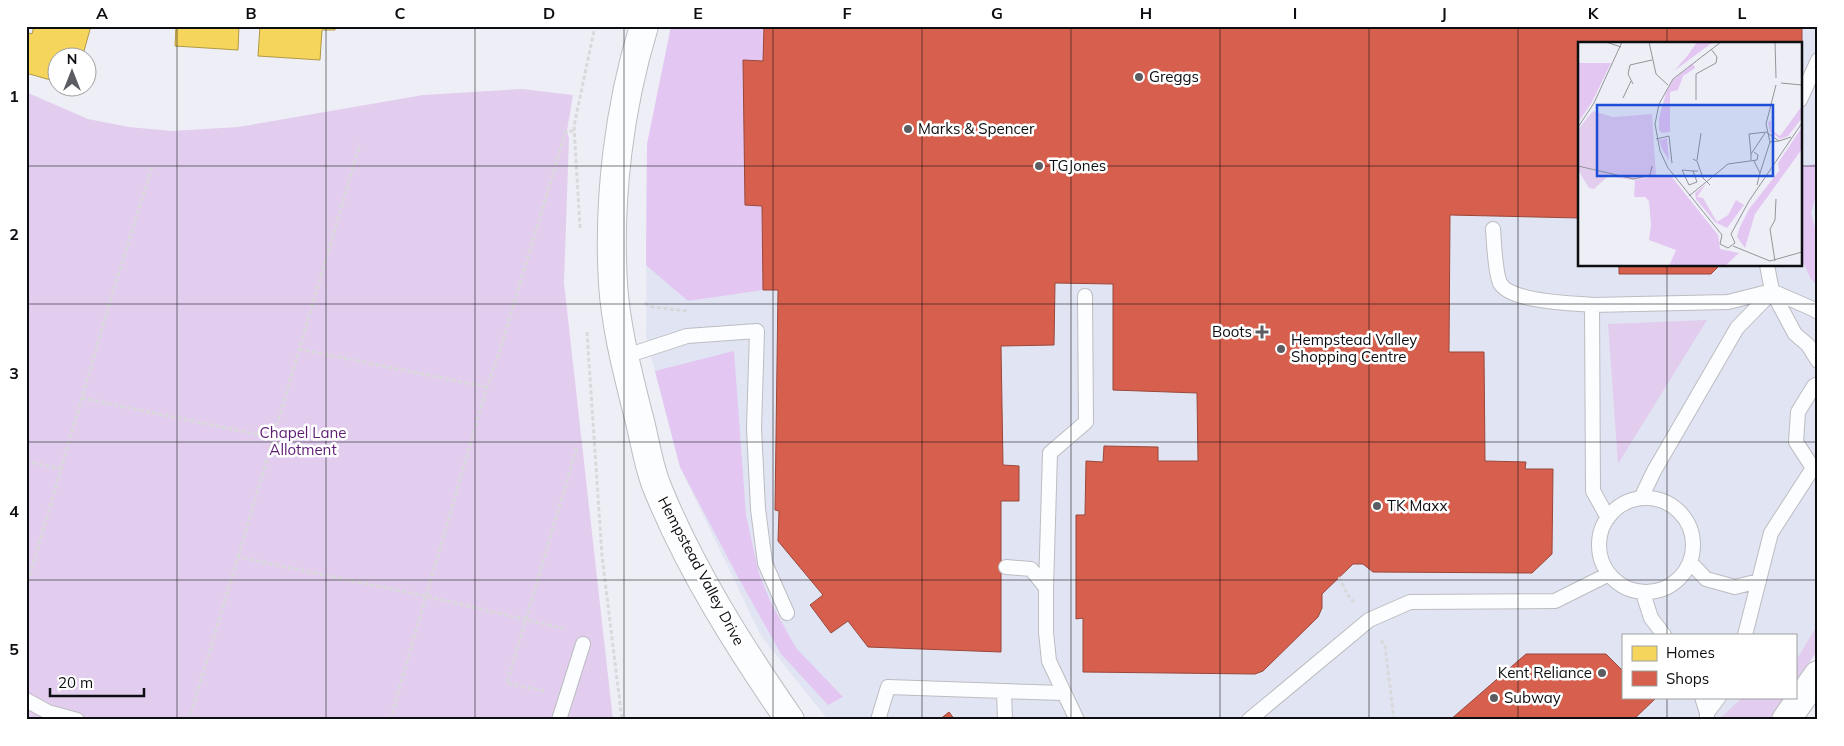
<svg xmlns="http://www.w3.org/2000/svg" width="1844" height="746" viewBox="0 0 1844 746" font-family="Mulish,sans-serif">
  <rect width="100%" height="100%" fill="#eeeff6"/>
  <path fill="#e1e4f2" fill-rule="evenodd" d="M691,26H1818V650L1795,683V635H1623V697H1786L1770,720H828L761,636L680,467L646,337L647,144ZM1579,44H1800V265H1579Z"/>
  <path fill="#e3cdef" d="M522,89L573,95L567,131L569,138L564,283L613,720H26V92L88,119L129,127L172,131L238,127L423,95Z
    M1707,320L1618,464L1608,324Z
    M1818,624V650L1795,682V662Z
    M1743,697H1785L1770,720H1718Z"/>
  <path fill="#e3c6f2" d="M671,26H764L763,61L745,205L762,206L763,290L688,301L646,265L647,144Z
    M1818,163V188L1811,213L1818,241V286L1811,279L1800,256V171L1802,167Z
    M734,351L746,515L759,574L772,605L796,648L843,697L828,705L781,654L738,577L680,467L655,371Z"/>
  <path fill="#f6d55c" stroke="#b09946" d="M34,26H91L82,58L61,56L60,58H58V68L54,81L26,73V32L32,34Z
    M176,26H239L238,50L175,46Z
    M260,26H336L335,30H322L320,60L258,56Z"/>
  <path fill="#d6604d" stroke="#9a473b" d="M764,26H1802V53L1800,55V44H1579V218L1450,215L1449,352H1484L1485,461L1526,462L1525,469H1553L1552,554L1532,573L1373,572L1363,564H1353L1322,594V608L1318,617L1263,671L1255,674L1083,672V618L1076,619V515H1085L1086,461L1103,462L1104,446L1158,447V461H1198L1197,393L1113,390V284L1055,283L1054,345L1001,346L1003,465L1019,466V501H1001V652L868,647L848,621L831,633L810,605L823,595L778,541L779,511L775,510L778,290H763L762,206L745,205L743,60L763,61Z
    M1619,265H1720L1711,274H1619Z
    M1526,654H1606L1623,671V697H1657L1633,720H1450Z
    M949,712L955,720H939Z"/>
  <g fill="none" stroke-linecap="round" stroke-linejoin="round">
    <g stroke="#bcbcc2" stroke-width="16">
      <path id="service" d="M1800,100L1818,60
        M1493,229C1494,242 1495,272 1500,283C1510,302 1572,303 1592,305
        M1767,265L1772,291L1795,334L1808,345L1818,361
        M623,357L687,336L757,331L754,428L758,509L765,563L787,613
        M1641,498L1654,471L1737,328L1772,292
        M1599 545a47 47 0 1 1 94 0a47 47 0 1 1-94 0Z
        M1608,518L1593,491L1592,305L1728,302L1772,291L1813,309L1818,312
        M1691,563L1706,579L1735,587L1759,581
        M1006,567L1031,569L1046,588V632L1049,661L1077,720
        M1046,588L1050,453L1086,422L1085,296
        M1643,593L1651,618L1664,635
        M1745,635L1771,533L1813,468L1796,442L1798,412L1814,386L1818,384
        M1004,691L1005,720
        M1702,697L1707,713V720
        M26,700L48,712L77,720
        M1707,713L1719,697
        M559,720L583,644
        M878,720L888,687L1063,693
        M1249,720L1369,620L1410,602L1555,601L1609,574"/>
    </g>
    <g stroke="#bcbcc2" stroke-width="30">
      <path id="tertiary" d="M644,26C619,108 608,198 613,284C616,329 628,374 639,418C645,440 648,465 657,487C690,569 740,648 790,720
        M1786,720L1818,675"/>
    </g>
    <path stroke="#d9d9db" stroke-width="3" stroke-dasharray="4 2.5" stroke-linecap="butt" d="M580,228L574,126L595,26
      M645,303L652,307L687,311
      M587,332L602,556L622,720
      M299,349L487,387
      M82,398L274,438
      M26,461L61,469
      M238,557L360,144
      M1339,577L1347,594L1354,602
      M26,588L112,295L152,167
      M1381,640L1385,646L1394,720
      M544,691L507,683L577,447
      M189,720L238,557L425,596L566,629
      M390,720L487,387L500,350L565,134L567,131H574"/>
    <use href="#service" stroke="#fcfdfe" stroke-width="14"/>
    <use href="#tertiary" stroke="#fcfdfe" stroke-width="28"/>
  </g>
  <path fill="none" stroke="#0d0e12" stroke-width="1" stroke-opacity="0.55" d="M177,26V720M326,26V720M475,26V720M624,26V720M773,26V720M922,26V720M1071,26V720M1220,26V720M1369,26V720M1518,26V720M1667,26V44M26,166H1579M1800,166H1818M1667,265V635M26,304H1818M26,442H1818M26,580H1818M1667,697V720"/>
  <g fill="#5c5d62" stroke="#fff" stroke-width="2">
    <circle cx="1139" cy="77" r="5"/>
    <circle cx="908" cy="129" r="5"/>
    <circle cx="1039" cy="166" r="5"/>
    <path d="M1259.5 324.5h5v5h5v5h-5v5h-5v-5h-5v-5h5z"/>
    <circle cx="1281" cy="349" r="5"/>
    <circle cx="1377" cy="506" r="5"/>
    <circle cx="1602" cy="673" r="5"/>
    <circle cx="1494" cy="698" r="5"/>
  </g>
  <g text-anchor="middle" stroke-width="5" stroke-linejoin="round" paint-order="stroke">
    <g font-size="15" fill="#0d0e12" stroke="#fff" text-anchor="start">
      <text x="1149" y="82">Greggs</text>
      <text x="918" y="134">Marks &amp; Spencer</text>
      <text x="1049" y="171">TGJones</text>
      <text x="1252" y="337" text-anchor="end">Boots</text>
      <text x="1291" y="345">Hempstead Valley<tspan x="1291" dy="17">Shopping Centre</tspan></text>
      <text x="1387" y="511">TK Maxx</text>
      <text x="1592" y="678" text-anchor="end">Kent Reliance</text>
      <text x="1504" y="703">Subway</text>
    </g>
    <g font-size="15" fill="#5d1d73" stroke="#fff">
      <text x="303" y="438">Chapel Lane<tspan x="303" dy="17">Allotment</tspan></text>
    </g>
    <g font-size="15" fill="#0d0e12" stroke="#fff">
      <text transform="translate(701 571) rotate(62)" y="5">Hempstead Valley Drive</text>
    </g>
  </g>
  <g transform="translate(1578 42)">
    <rect width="224" height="224" fill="#eeeff6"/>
    <path d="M15,69L35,75L74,72L78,134L54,138L30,134L16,147L11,146L0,128V87Z" fill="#e3cdef"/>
    <path d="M119,0H135L96,29L110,13ZM0,21H33L14,60L0,81ZM115,22L117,26L105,34L100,48L92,50V90L84,91L81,88V76L88,51L95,38ZM224,64V76L210,94L202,97L192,89L190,81L193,78V88L202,94ZM224,85V107L177,172L167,206L159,195L161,187L171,167L201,129L200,121ZM89,96L91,118L98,130L84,107L81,98ZM78,134H93L140,193L142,207L161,211L147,224H91L98,208L71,198L73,183L71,159L67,155H56L57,138ZM128,142L119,155L125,156L139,180L150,173L158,158L166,163L149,186L137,180L118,157L117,151Z" fill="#e3c6f2"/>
    <path fill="none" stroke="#94959b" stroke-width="1" d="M28,0L43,5M71,0L78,32L90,43M143,0L95,37L81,62L77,82L82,109L90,126L144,193M197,0L198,36M203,41L224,43M55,42L50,32L52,23L74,18M45,56L53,39M118,58V32L138,21L139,15L133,7M0,85L16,61L44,0M78,97L91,94L94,121M192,100L188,82L198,43M173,112L171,92L188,90L201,99L213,95M115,117L119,119L125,136L132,143M119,118L123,91M173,118V112L187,91M176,119L182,131L179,143M0,124L56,137L72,133L74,124M115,129L119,140L111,143L104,128L115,129H120M182,131L192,100L201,99M111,154L150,122L179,118L180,113L176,110M153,192L171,159L224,81M144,193L142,202L150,206L157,201L153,192M155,204L192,219L224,210M197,219L192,187L197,178L198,157"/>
    <path fill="#1d4ed8" fill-opacity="0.15" stroke="#1d4ed8" stroke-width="2.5" d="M19,63H195V134H19Z"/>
    <rect width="224" height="224" fill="none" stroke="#0d0e12" stroke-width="2.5"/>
  </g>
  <rect width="1844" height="746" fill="none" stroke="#ffffff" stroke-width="55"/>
  <rect x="1622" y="634" width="175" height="65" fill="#ffffff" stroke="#9e9fa0"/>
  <rect x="1632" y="646" width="25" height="15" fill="#f6d55c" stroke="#9e9fa0"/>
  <text x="1666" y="658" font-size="15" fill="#0d0e12">Homes</text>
  <rect x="1632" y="671" width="25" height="15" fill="#d6604d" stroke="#9e9fa0"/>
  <text x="1666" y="684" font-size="15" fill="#0d0e12">Shops</text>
  <g transform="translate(72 72)"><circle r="24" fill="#ffffff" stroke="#9e9fa0"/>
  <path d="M0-4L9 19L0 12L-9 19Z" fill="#5c5d62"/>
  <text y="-8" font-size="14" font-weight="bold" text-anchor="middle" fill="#0d0e12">N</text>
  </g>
  <path d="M50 688v8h94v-8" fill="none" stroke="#0d0e12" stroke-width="2.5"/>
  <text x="58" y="688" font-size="15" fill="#0d0e12" stroke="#ffffff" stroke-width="4" paint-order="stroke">20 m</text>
  <rect x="28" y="28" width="1788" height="690" fill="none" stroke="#0d0e12" stroke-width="2"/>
  <g font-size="16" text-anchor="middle" font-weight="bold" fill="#0d0e12">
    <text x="102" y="19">A</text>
    <text x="251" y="19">B</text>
    <text x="400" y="19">C</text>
    <text x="549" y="19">D</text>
    <text x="698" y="19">E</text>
    <text x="847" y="19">F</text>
    <text x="997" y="19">G</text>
    <text x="1146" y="19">H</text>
    <text x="1295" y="19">I</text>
    <text x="1444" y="19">J</text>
    <text x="1593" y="19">K</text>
    <text x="1742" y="19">L</text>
    <text x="14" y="102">1</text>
    <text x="14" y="240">2</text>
    <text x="14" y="379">3</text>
    <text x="14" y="517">4</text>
    <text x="14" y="655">5</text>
  </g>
</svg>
